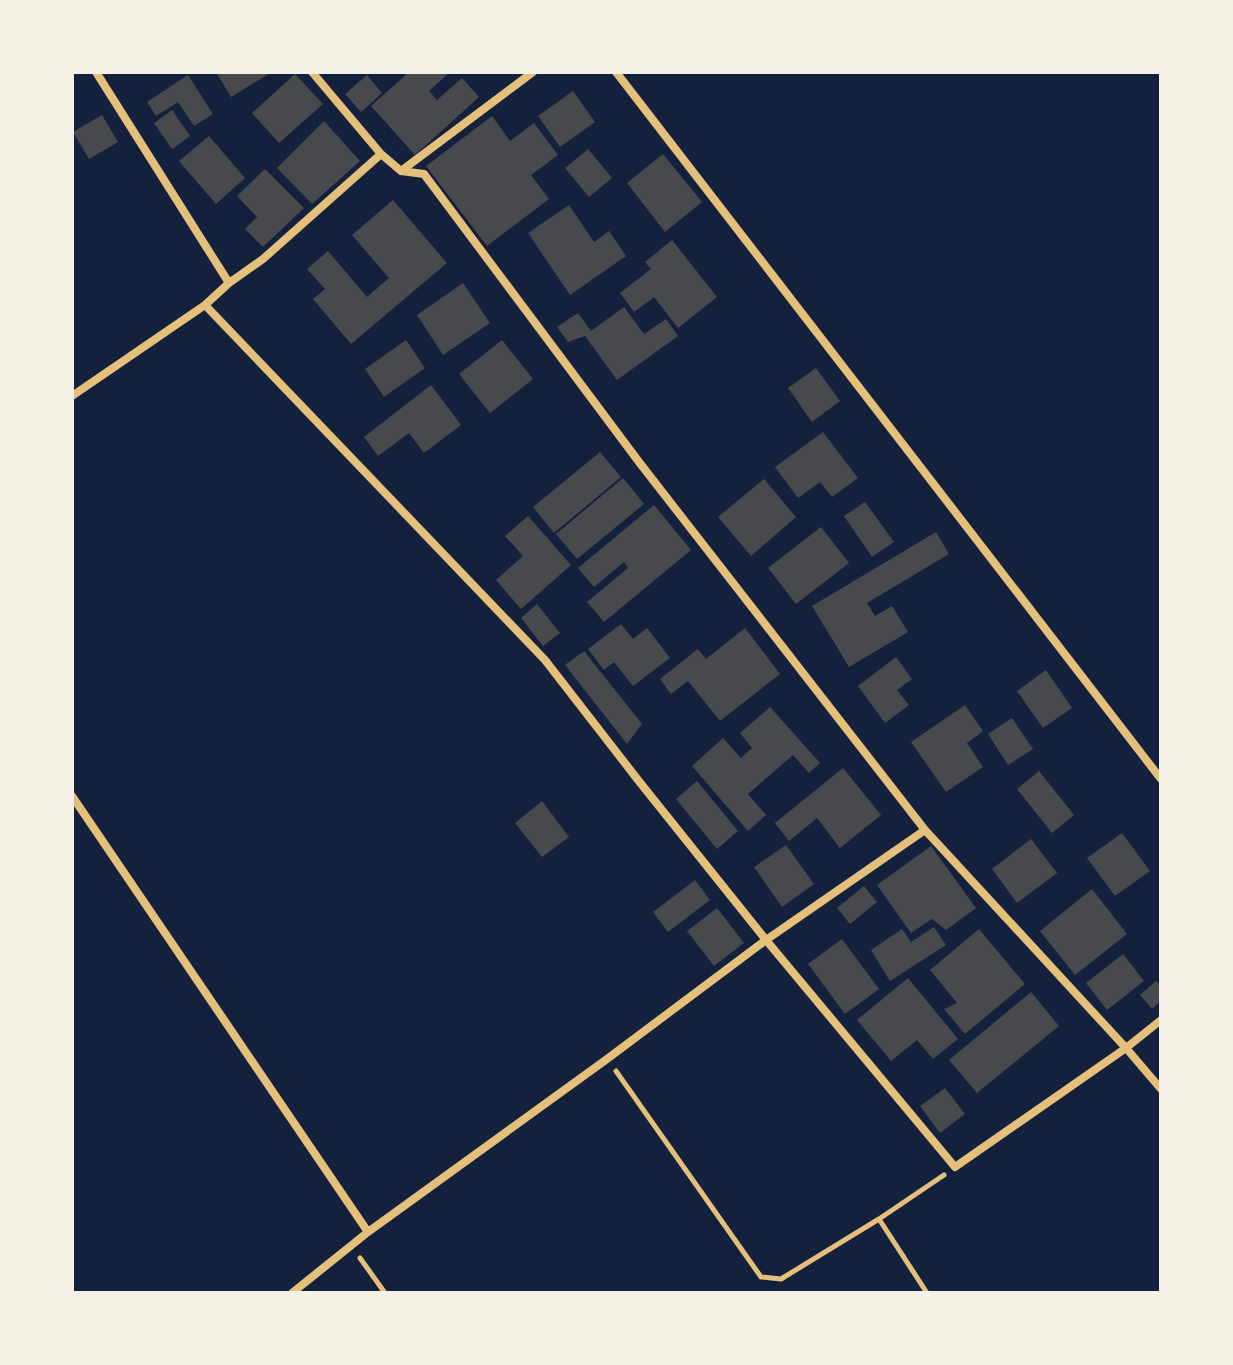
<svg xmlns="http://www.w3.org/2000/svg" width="1233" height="1365" viewBox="0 0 1233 1365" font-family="Ubuntu,sans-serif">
  <rect width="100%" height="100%" fill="#14213d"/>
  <path fill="#48494c" d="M216,72H272L231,97Z
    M409,72H450L429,91L437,100L462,78L479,97L415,155L371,106Z
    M295,74L323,104L279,143L252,113Z
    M188,75L213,114L194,126L178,102L156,116L147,102Z
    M367,75L382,93L361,112L345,94Z
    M573,91L595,122L560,147L538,116Z
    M172,110L190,136L172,149L154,123Z
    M102,115L118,142L89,159L73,132Z
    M492,116L510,141L534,123L558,155L531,175L549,199L487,246L426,166Z
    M324,121L360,161L312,204L277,168Z
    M209,136L245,178L216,204L179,161Z
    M588,149L612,178L589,197L565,168Z
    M663,154L702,202L665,232L627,183Z
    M265,169L304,208L263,247L245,229L257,217L237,196Z
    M393,200L447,263L351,344L313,299L325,289L307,269L328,251L367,297L389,278L352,235Z
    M569,205L594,242L609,231L626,256L570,295L528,233Z
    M672,240L717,297L678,328L654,297L634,312L620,293L651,269L645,262Z
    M463,283L490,323L443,355L417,315Z
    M624,307L644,334L666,319L678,336L617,380L585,336L568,342L557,327L578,313L591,331Z
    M406,340L425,368L384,397L365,369Z
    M502,340L533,379L490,413L459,374Z
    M816,368L840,401L812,422L788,388Z
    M431,385L461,425L424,453L409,433L378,456L364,437Z
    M823,432L858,478L832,497L820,482L798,498L775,467Z
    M600,452L621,477L554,533L533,507Z
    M623,478L644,504L577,559L556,534Z
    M764,479L796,517L751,556L718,517Z
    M865,502L894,542L872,557L844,516Z
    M654,505L691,550L604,622L587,602L628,568L624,562L594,587L578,568Z
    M528,516L571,565L521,609L496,580L523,556L505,536Z
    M821,527L849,563L796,604L768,568Z
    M936,532L949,554L867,603L875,616L892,606L908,632L849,667L812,606Z
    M537,604L560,633L543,646L521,618Z
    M621,624L633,639L647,628L670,658L633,686L614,662L604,670L588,649Z
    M745,628L780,674L720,721L688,681L671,694L660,679L698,649L706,659Z
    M584,651L642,724L627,744L565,665Z
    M896,657L912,679L897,690L909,705L885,723L858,686Z
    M1046,670L1072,708L1043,728L1017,691Z
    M965,705L983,731L967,743L983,767L946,792L911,742Z
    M770,707L820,763L809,773L793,755L748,794L766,815L748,831L692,766L723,738L741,758L752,748L740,733Z
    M1012,718L1033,749L1008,765L988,734Z
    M843,768L881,815L840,848L817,818L789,841L775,823Z
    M1039,771L1074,815L1052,833L1017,789Z
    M697,781L738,831L717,849L676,799Z
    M542,801L569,837L542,857L515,823Z
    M1122,833L1150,871L1115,896L1087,858Z
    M1031,839L1057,873L1017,903L992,869Z
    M786,845L814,884L782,907L754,867Z
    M931,846L976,908L946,930L932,919L911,933L877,885Z
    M695,880L710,900L668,932L653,912Z
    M864,886L877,902L850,924L837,908Z
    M1092,889L1127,934L1075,975L1040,931Z
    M717,908L744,943L714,966L687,931Z
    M934,927L946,945L890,981L871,950L902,929L911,942Z
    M979,929L1025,984L965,1034L944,1009L957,1003L930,970Z
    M842,939L879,989L845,1014L808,964Z
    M1123,954L1144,981L1107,1010L1086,983Z
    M908,978L958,1039L933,1059L917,1040L891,1061L857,1020Z
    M1156,981L1161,986V1001L1152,1009L1140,995Z
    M1031,992L1059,1026L977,1093L949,1060Z
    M945,1088L965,1114L940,1133L920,1106Z"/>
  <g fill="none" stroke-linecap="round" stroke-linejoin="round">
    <path stroke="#e5c07b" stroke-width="5" d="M616,1071L761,1277L781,1279L879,1219L944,1175
      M879,1219L927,1293
      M360,1258L385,1293"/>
    <path stroke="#e5c07b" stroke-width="8" d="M96,72L229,283
      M312,72L381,154L401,171L424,174L639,462L925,830L1126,1048L1161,1089
      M616,72L1161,779
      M381,154L263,259L229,283L205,305L545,660L638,780L766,940L955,1167L1126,1048L1161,1020
      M401,171L533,72
      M72,396L205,305
      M72,796L368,1232
      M292,1293L368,1232L607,1059L766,940L925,830"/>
  </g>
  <rect width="1233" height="1365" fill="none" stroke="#f6f1e7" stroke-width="148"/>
</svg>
